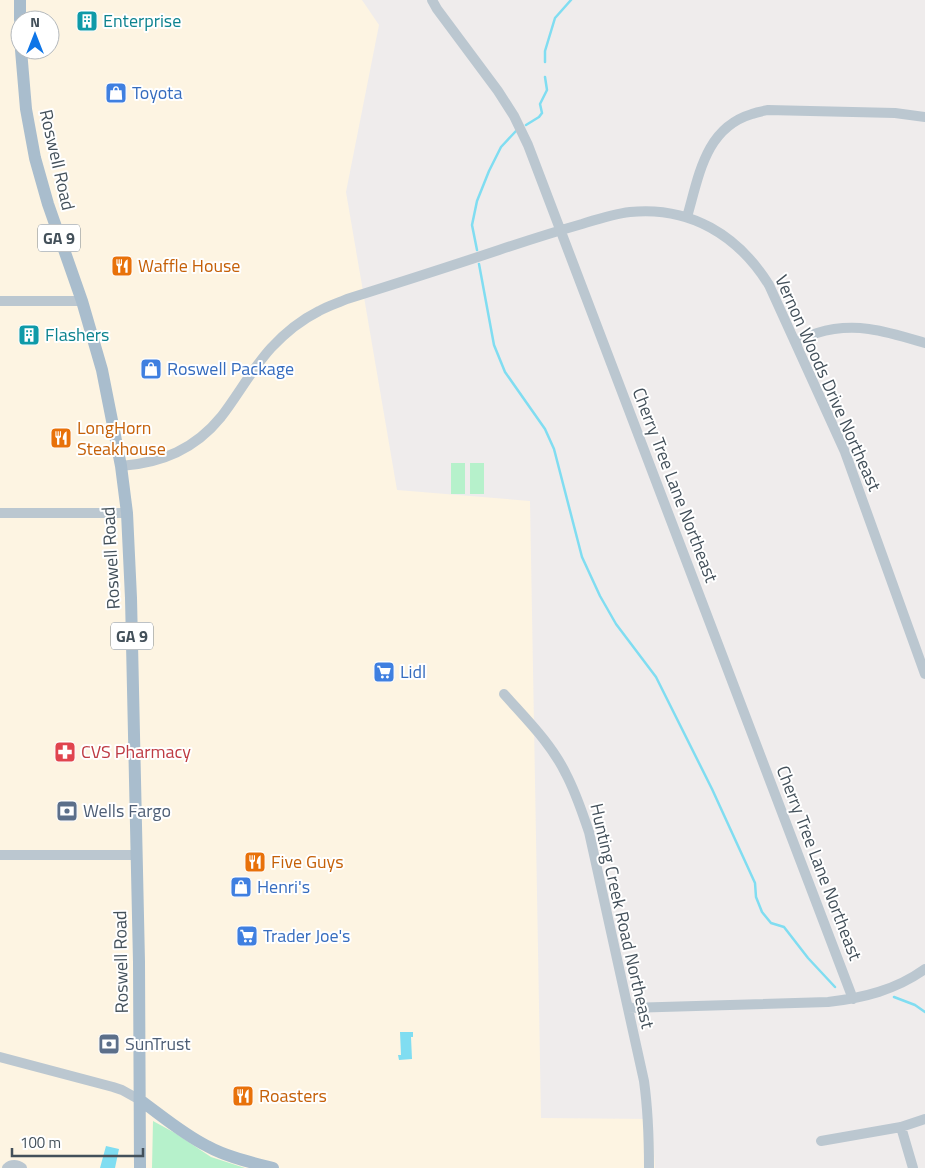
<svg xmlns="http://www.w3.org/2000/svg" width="925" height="1168" viewBox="0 0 925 1168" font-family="'Titillium Web',sans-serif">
  <rect width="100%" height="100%" fill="#efecec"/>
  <path fill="#fdf4e2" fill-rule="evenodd" d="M0,0H362L379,25L346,192L397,490L530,501L541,1118L652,1119L655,1168H0ZM20,20H50V50H20Z"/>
  <path fill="#b6f1cb" d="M451,463H465V494H451Z
    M470,463H484V494H470Z
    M153,1121L175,1133L211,1157L245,1168H152Z"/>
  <path fill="#80ddf1" d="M400,1032H413V1037H411L412,1059L399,1060L398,1055H401Z
    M106,1146L119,1149L115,1168H100Z"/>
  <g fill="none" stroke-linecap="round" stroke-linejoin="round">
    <path stroke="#80ddf1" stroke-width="2.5" d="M545,62V51L555,18L571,0
      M526,125L539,117L542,113L540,104L547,90L545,77
      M477,250L472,225L477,201L489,171L501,147L516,131
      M479,264L494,345L505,372L545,429L554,449L582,557L600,596L616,624L656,677L712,789L755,883L756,897L762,912L771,923L784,927L808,958L835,987
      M894,997L915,1005L925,1012"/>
    <path stroke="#bbc7d0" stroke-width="10" d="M432,0L437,9L498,91L514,116L528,145L853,999
      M687,217C699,176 705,128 752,114C757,112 763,111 768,110L895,113L925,117
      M0,301H82
      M796,343C803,339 810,335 817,333C856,321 888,332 925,343
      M121,466C162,463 195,449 221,417C238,395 252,369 271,348C284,334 301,320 319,311C328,306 338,303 347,299C398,283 448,267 499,250C526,241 554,232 582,224C598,219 613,214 630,212C690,206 738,235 769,285L845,452L925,674
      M0,513H127
      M504,694C526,719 551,743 566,774C576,793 582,812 589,832L644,1081C648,1110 649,1139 649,1168
      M0,855H136
      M628,1008L828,1002C863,998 896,990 925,969
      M0,1057L113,1087L122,1090L140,1100
      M901,1127L913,1168
      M821,1141L901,1127L925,1119
      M7,1168C11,1164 17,1164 22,1168"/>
    <path stroke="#a9bdcd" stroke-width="12" d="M20,0V20
      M21,50L26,109L35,158L48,204L82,301L102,370L121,466L127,513L131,598L139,962L140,1168
      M140,1100C162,1116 183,1134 207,1146C227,1157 250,1162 273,1168"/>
  </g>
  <defs>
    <g id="building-square" transform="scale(1.125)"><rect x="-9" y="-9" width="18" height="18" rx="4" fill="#0f9aa8" stroke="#fff"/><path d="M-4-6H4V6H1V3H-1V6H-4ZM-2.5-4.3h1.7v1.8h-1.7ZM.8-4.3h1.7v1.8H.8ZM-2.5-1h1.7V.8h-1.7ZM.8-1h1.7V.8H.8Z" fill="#fff"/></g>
    <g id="shop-square" transform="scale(1.125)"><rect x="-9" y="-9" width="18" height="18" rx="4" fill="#3f7fe0" stroke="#fff"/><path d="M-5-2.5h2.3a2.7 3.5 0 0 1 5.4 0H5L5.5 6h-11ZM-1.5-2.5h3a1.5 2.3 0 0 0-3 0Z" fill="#fff"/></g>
    <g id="restaurant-square" transform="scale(1.125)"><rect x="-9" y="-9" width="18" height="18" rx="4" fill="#e8710a" stroke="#fff"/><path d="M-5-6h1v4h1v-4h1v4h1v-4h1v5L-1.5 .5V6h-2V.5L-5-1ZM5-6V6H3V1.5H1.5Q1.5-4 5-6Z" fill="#fff"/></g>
    <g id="supermarket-square" transform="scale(1.125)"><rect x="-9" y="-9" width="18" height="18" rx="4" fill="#3f7fe0" stroke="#fff"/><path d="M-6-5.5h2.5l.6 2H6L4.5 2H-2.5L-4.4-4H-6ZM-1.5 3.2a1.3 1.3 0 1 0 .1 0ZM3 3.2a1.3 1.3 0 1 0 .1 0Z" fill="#fff"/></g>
    <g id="pharmacy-square" transform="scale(1.125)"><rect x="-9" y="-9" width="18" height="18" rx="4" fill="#e0444e" stroke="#fff"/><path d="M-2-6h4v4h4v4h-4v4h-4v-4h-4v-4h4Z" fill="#fff"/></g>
    <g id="bank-square" transform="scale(1.125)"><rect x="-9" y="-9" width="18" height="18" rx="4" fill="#5c6f8a" stroke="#fff"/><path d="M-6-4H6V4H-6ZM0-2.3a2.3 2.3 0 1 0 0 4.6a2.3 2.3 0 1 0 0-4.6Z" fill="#fff"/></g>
  </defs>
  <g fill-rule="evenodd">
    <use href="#building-square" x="87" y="21"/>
    <use href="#shop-square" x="116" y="93"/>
    <use href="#restaurant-square" x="122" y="266"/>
    <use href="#building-square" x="29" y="335"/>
    <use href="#shop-square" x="151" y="369"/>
    <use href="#restaurant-square" x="61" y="438"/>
    <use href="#supermarket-square" x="384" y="672"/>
    <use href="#pharmacy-square" x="65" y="752"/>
    <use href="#bank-square" x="67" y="811"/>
    <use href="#restaurant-square" x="255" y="862"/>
    <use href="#shop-square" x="241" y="887"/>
    <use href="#supermarket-square" x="247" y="936"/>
    <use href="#bank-square" x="109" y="1044"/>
    <use href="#restaurant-square" x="243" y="1096"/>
  </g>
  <g text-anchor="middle" stroke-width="4" stroke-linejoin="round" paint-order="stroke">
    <g fill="#fff" stroke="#7b848c" stroke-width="1">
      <rect x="38" y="224.5" width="42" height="27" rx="4"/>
      <rect x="111" y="622.5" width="42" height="27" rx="4"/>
    </g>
    <g font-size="16" font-weight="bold" fill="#43505a">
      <text x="59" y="244">GA 9</text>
      <text x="132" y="642">GA 9</text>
    </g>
    <g font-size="18" fill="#0d838f" stroke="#fff" text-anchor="start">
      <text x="103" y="27">Enterprise</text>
      <text x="45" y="341">Flashers</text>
    </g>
    <g font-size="18" fill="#366cbe" stroke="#fff" text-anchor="start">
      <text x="132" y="99">Toyota</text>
      <text x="167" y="375">Roswell Package</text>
      <text x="400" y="678">Lidl</text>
      <text x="257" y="893">Henri's</text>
      <text x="263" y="942">Trader Joe's</text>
    </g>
    <g font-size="18" fill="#43505a" stroke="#fff">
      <text transform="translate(57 160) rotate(77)" y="6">Roswell Road</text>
      <text transform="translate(828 383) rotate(66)" y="6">Vernon Woods Drive Northeast</text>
      <text transform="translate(675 485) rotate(69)" y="6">Cherry Tree Lane Northeast</text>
      <text transform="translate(111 558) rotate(-93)" y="6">Roswell Road</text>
      <text transform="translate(819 863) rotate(69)" y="6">Cherry Tree Lane Northeast</text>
      <text transform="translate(622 916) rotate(77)" y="6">Hunting Creek Road Northeast</text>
      <text transform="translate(121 962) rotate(-91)" y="6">Roswell Road</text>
    </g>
    <g font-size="18" fill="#c56008" stroke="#fff" text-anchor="start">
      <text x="138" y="272">Waffle House</text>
      <text x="77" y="434">LongHorn<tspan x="77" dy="21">Steakhouse</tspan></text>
      <text x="271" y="868">Five Guys</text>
      <text x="259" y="1102">Roasters</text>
    </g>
    <g font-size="18" fill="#be3a42" stroke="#fff" text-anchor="start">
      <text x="81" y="758">CVS Pharmacy</text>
    </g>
    <g font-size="18" fill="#4e5e75" stroke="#fff" text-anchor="start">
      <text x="83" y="817">Wells Fargo</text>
      <text x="125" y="1050">SunTrust</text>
    </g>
  </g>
  <g transform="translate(35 35)"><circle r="24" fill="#ffffff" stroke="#b4b9bd"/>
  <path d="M0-4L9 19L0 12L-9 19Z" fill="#0e75e7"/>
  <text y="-8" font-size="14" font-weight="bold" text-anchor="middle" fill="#43505a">N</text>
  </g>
  <path d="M12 1148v8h131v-8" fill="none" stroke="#43505a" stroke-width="2.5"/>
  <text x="20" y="1148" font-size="15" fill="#43505a" stroke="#ffffff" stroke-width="4" paint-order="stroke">100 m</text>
</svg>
